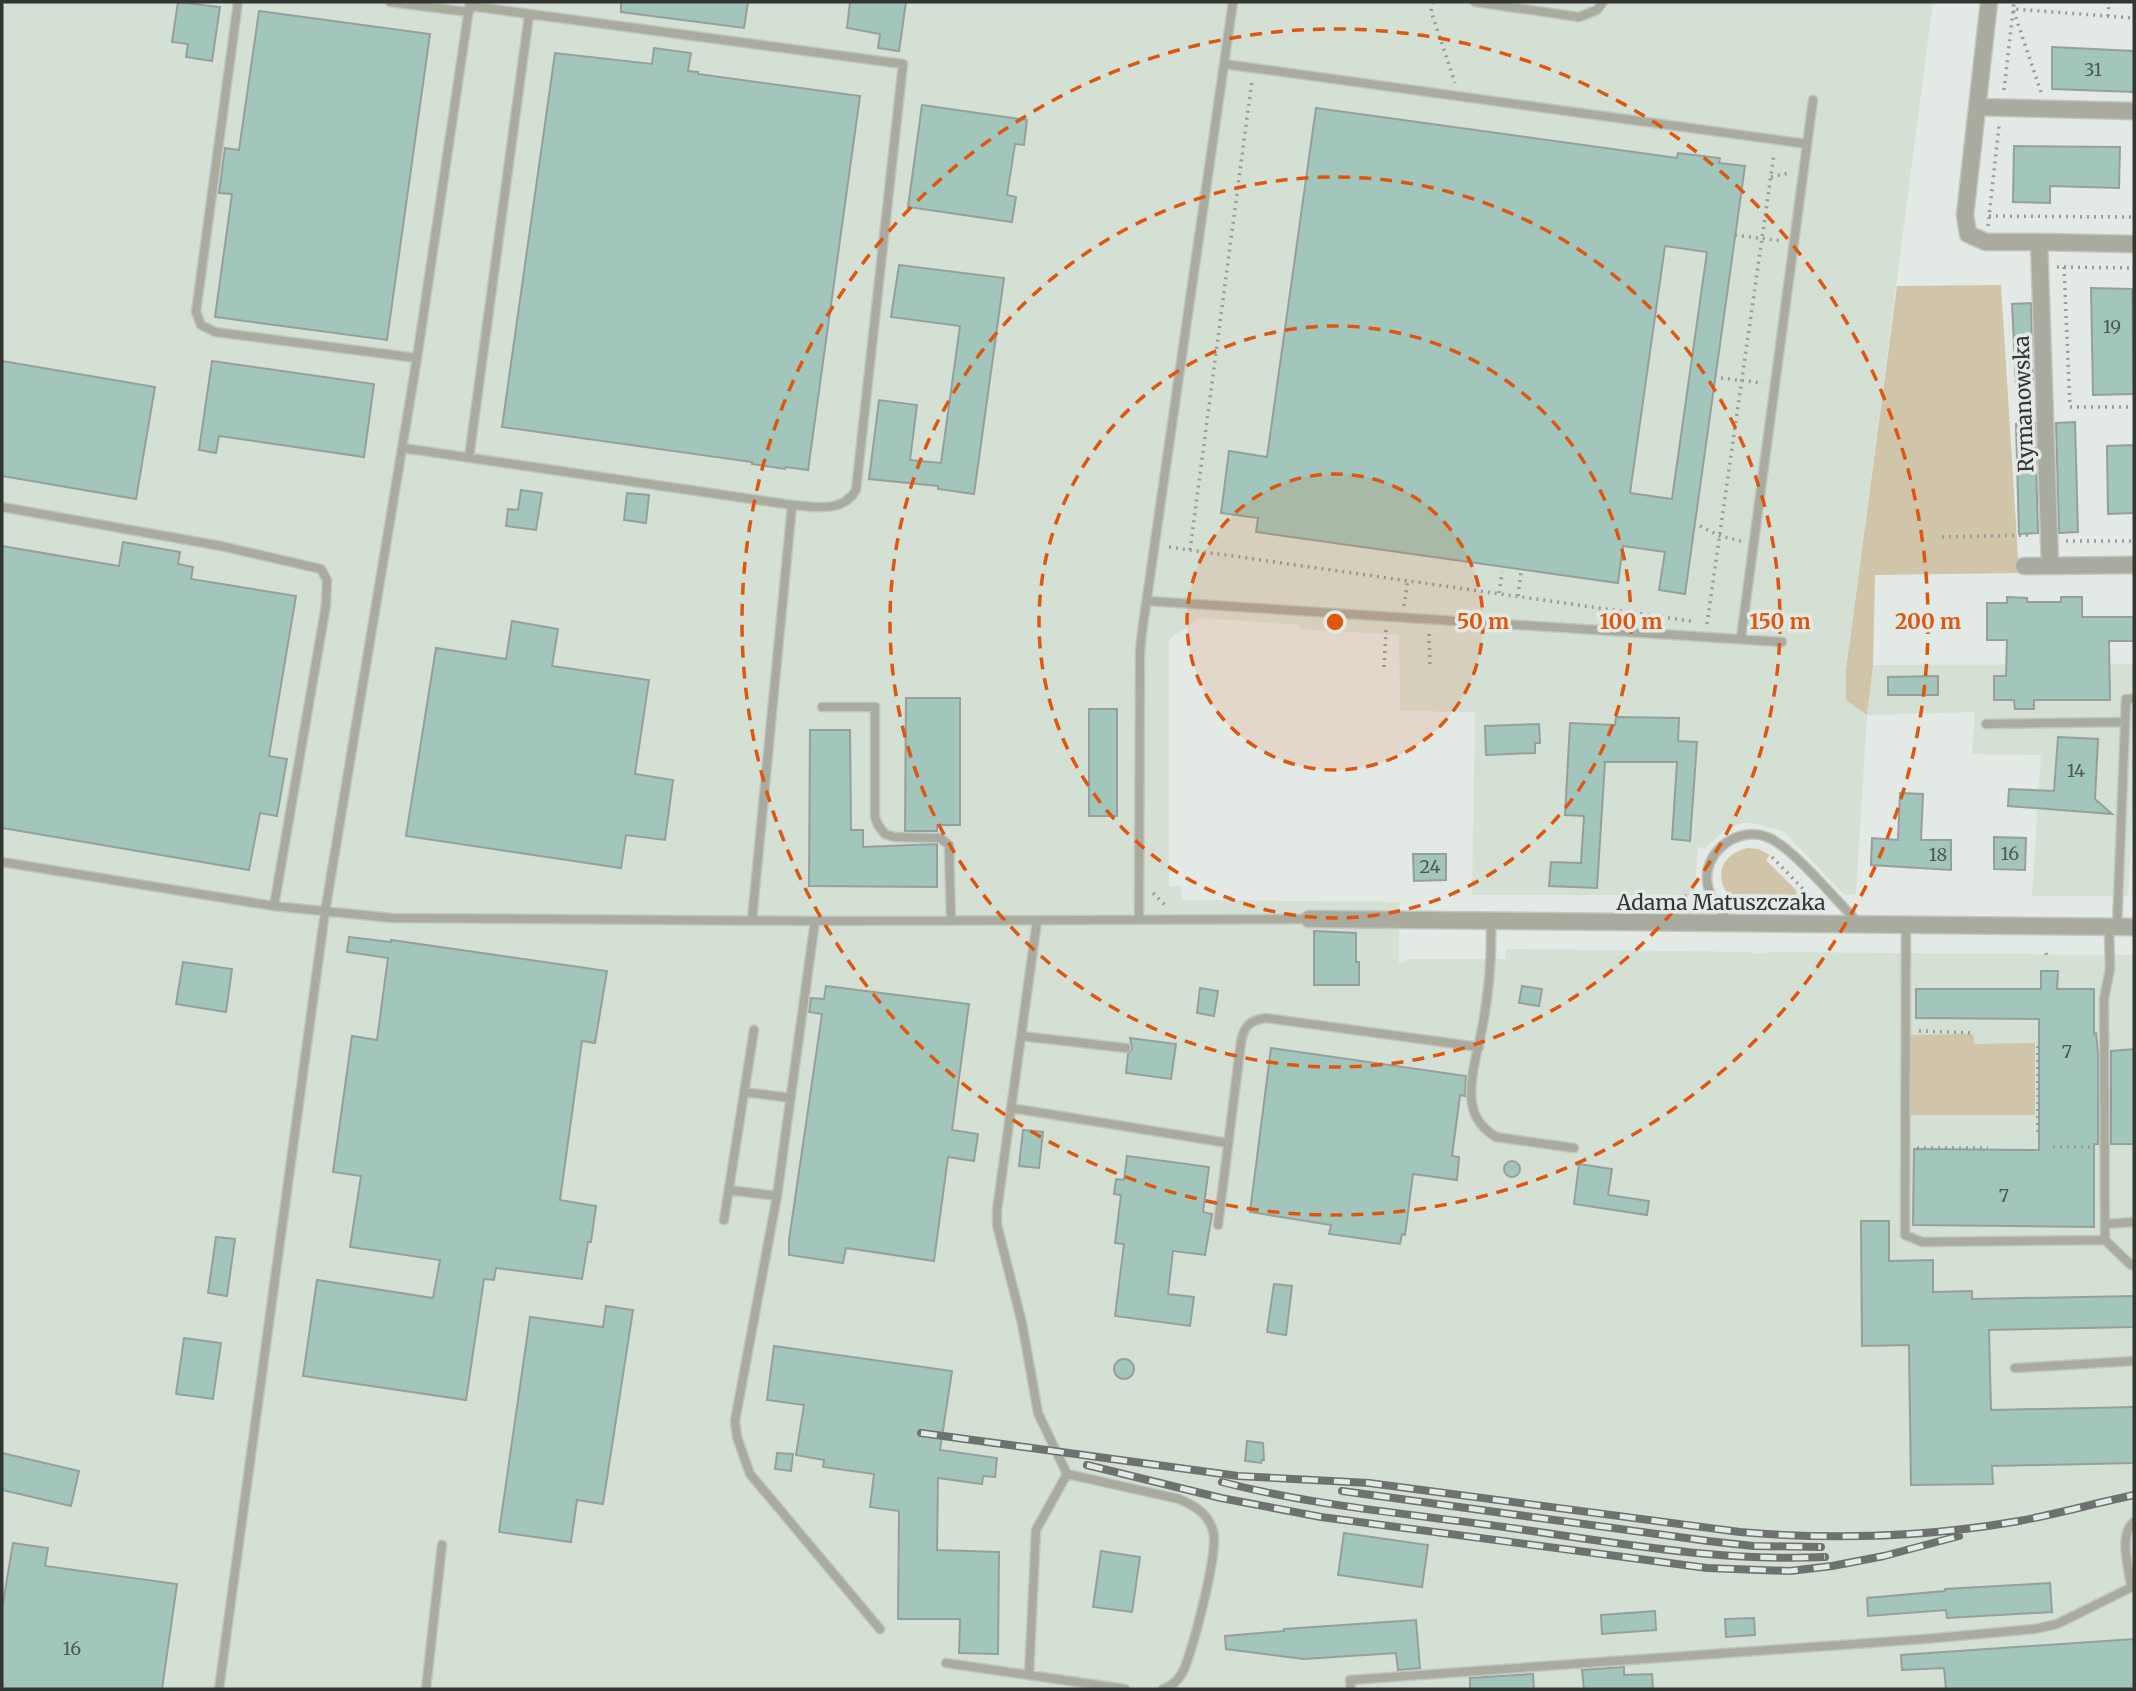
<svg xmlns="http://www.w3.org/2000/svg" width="2136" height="1691" viewBox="0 0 2136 1691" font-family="Merriweather,serif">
  <rect width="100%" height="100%" fill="#e3e9e4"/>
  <path fill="#d4e0d4" d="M2,2H1933L1846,670V700L1867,715L1873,665L2134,664V787L2128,896H2032L2041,755L1972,754L1975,712L1867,715L1856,894L1845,895L1783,831L1752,823H1742L1726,829L1705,848L1698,847L1694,895H1472L1475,712L1400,711L1399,635L1300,629V625L1200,618L1169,639V886H1181L1182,900L1399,902V965L1408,959H1505L1506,949L1748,952L1758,954L1772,952L2134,955V1689H2Z"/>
  <path fill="#d0c4a9" d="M2001,285L2019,573L1875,575L1873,665L1867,715L1846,700V670L1897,286Z
    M1748,848L1758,849L1770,855L1766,860L1797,891L1796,895L1728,894C1713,874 1724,853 1748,848Z
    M1973,1034L1974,1044L2035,1043V1115H1911V1035Z"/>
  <path fill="#a2c6bc" stroke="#979f9d" stroke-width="2" fill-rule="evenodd" d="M178,2L220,7L212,61L186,57L188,44L172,42Z
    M621,2H748L744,28L621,12Z
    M850,2H906L899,51L878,48L880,34L847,28Z
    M259,11L430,34L387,340L215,317L232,194L219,193L225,148L239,150Z
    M2052,47L2134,51V92L2052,89Z
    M654,48L691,53L688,71L698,72V74L860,96L808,470L786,467L785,469L752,464V462L502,427L555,53L652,64Z
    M922,105L1027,120L1024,145L1015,144L1007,195L1016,197L1012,222L908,207Z
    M1316,108L1677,158L1678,153L1720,158L1719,163L1745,166L1685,594L1659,590L1665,552L1623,546L1618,583L1256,532L1258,518L1221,513L1229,451L1267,457ZM1665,246L1707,252L1672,499L1630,493Z
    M2014,146L2120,147L2119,188L2050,186V203L2013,202Z
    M899,265L1004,278L974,494L938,489V486L869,479L879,400L917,405L910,460L941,463L960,326L891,317Z
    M2091,288L2132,289L2134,394L2093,395Z
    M2031,303L2033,384L2016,385L2012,304Z
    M2,361L155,387L136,499L2,476Z
    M212,361L374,384L364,457L219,436L216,453L199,450Z
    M2075,422L2078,532L2059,533L2056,423Z
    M2035,423L2038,533L2019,534L2016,424Z
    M2134,445V513L2108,514L2107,446Z
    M521,490L542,493L536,530L506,526L508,509L518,510Z
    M627,493L649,495L646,523L624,520Z
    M123,542L180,552L178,564L193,567L191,579L296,596L269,756L287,759L277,816L260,813L249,870L2,828V546L119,566Z
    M2007,597L2027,598V602H2061V597H2082V617H2134V641H2109L2110,700H2034V709H2015L2014,700H1994V676H2006L2007,640H1987V603H2007Z
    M512,621L558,629L552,666L649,680L635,774L673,780L665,840L626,835L621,868L406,836L436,648L506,659Z
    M1938,676V695H1888V677Z
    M906,698H960V825H937V831H905Z
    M1089,709H1117V816H1089Z
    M1616,717L1679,718L1678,741L1697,742L1690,841L1672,839L1677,762H1605L1597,888L1549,886L1551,862L1581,863L1584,816L1565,815L1570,723L1615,725Z
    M1539,724L1540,743H1535V753L1486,755L1485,726Z
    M810,730H850L851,830H863V847L937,844V887L809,886Z
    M2058,737L2098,739L2095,799L2112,814L2008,806L2009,789L2054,791Z
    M1900,793L1923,794L1921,840H1951V870L1871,865L1872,838L1898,840Z
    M1994,837L2026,838L2025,870L1994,869Z
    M1413,854H1446V880L1414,881Z
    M1314,931L1356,933V962H1359V985H1314Z
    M349,937L391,942V940L607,971L595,1043L582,1041L560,1200L596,1206L591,1242H588L582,1279L496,1268L494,1280L484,1279L466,1400L303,1376L317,1280L433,1298L440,1260L350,1247L361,1176L333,1172L352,1036L377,1040L388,958L347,952Z
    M183,962L232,969L226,1012L176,1004Z
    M2041,971H2058L2057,989H2094V1034L2096,1033L2098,1053V1144H2094V1227L1913,1225L1914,1149L2039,1150V1019L1916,1018V989H2041Z
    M826,986L969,1004L952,1130L978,1134L974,1161L948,1157L934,1261L846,1248L843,1263L789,1255V1240L822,1014L809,1012L811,998L824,999Z
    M1522,986L1542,989L1539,1006L1519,1003Z
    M1200,988L1218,991L1214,1016L1197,1013Z
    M1130,1038L1176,1044L1171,1079L1126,1073L1128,1054L1132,1049Z
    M1271,1048L1466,1076L1465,1096L1460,1095L1452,1156L1459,1157L1457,1180L1413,1174L1405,1235L1402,1234L1400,1244L1329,1234L1331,1225L1250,1212Z
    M2134,1049V1144H2111V1051Z
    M1023,1130L1043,1132L1039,1168L1019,1166Z
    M1127,1156L1209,1167L1203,1212L1212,1214L1205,1255L1173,1251L1168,1294L1194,1297L1190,1326L1115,1316L1124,1244L1115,1243L1121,1195L1114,1194L1116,1179L1124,1180Z
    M1504 1169a8 8 0 1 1 16 0a8 8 0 1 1-16 0Z
    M1579,1164L1612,1169L1608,1195L1649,1201L1647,1215L1574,1204Z
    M1861,1221H1889V1261L1933,1260V1292L1972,1291V1299L2134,1296V1327L1989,1330L1991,1410L2134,1407V1463L1992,1466L1993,1484L1911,1485L1909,1345L1862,1346Z
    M216,1237L235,1239L227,1296L208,1293Z
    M1274,1284L1292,1286L1286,1335L1267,1332Z
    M606,1306L633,1310L603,1504L577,1500L571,1542L499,1532L530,1317L603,1327Z
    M184,1338L221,1343L213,1399L176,1394Z
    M774,1346L952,1371L940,1450L997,1458L995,1477L983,1476L982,1484L938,1478L937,1550L999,1552L998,1654L959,1653L960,1619H898L899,1511L870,1507L874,1474L823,1467L824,1460L796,1455L804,1405L767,1400Z
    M1114 1369a10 10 0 1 1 20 0a10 10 0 1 1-20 0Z
    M1247,1441L1263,1443L1264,1460H1262L1261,1463L1245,1461Z
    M2,1453L79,1471L71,1506L2,1490Z
    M777,1453L793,1454L791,1471L775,1469Z
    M1344,1533L1428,1545L1422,1587L1338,1575Z
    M13,1543L48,1548L45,1566L177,1584L162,1689H2V1609Z
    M1101,1551L1140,1557L1132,1612L1093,1607Z
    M2050,1583L2052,1612L1947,1618L1946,1610L1868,1616L1867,1598L1945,1591V1589Z
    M1655,1611L1656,1630L1602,1634L1601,1615Z
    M1754,1618L1755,1635L1726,1637L1725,1619Z
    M1416,1620L1420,1668L1398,1670L1396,1653L1304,1659L1226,1649L1225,1636L1284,1631V1629Z
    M2134,1639V1689H1946L1944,1668L1902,1670L1901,1655Z
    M1624,1667V1675L1652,1674L1653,1689H1584L1582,1670Z
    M1533,1674L1534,1689H1470V1678Z"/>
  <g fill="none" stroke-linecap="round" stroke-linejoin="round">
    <g stroke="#c0c5c0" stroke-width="11">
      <path id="service" d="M238,2L196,312L201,325L215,332L417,358
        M390,2L469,12
        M1475,2L1579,17L1597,10L1603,2
        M470,6L903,64L856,490C843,513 815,507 792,505
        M1224,64L1807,144
        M403,448L792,505L752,920
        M469,458L529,15
        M2,507L221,546L321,569L327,580L326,605L274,906
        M1147,601L1782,642
        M1741,638L1813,100
        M822,707H875V817L878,825L885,834L894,837L940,838L949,845L951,921
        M1986,724L2125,722
        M2,862L274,906L392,918L815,921L1309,919
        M1139,919L1140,652L1142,632L1233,2
        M815,921L777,1196L735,1421L737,1437L750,1474L880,1629
        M1037,921L997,1210V1225L1022,1323L1038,1413L1067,1474L1179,1499C1195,1506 1208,1513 1213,1531C1219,1552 1194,1643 1185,1667C1181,1677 1174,1686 1163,1689
        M1730,921C1718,910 1708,896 1707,879C1706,849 1740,826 1767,837C1792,846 1836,901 1858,922
        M1491,922C1492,956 1489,990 1483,1024C1479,1046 1468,1081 1472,1103C1474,1119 1483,1129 1496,1137L1574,1148
        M1906,925L1905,1235L1922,1242L2105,1240
        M2109,927L2110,969L2104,999L2105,1240L2131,1265H2134
        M2117,927L2126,699H2134
        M1021,1036L1126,1048
        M744,1092L791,1098
        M1011,1108L1228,1143
        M729,1190L777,1196
        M724,1220L754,1030
        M2105,1224L2134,1222
        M1218,1225L1241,1042C1244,1026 1250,1020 1266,1018L1479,1047
        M2015,1368L2134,1361
        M2131,1586C2129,1569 2118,1534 2134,1522
        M946,1663L1125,1689
        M1029,1675L1036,1530L1067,1474
        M219,1689L325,912L417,358L470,2
        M426,1689L442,1545
        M1351,1689L1350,1680L1925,1639L2035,1629L2057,1624L2134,1586"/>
    </g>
    <g stroke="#c0c5c0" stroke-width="19">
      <path id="minor" d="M1989,2L1965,215L1968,234L1986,242H2039
        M1977,107L2134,111
        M2050,565L2039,242L2134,244
        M2024,566L2134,565
        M1309,919L2134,927"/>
    </g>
    <path stroke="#979c98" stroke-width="3.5" stroke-dasharray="2 5" stroke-linecap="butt" d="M1433,2L1431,11L1455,83
      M2108,16L2109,2
      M2004,90L2014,2
      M2041,92L2013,9L2134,18
      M1771,177L1789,173
      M1989,216L2134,217
      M1988,226L1999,126
      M1735,235L1782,241
      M2057,267H2064L2070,407
      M2064,267L2134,268
      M1721,378L1763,383
      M2070,407H2134
      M1700,526L1720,536L1741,541
      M1942,537L2033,535
      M2066,541H2134
      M1169,547L1691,621
      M1190,550L1252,80
      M1499,593L1502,572
      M1518,596L1521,572
      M1404,606L1408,580
      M1707,624L1774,154
      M1429,634L1430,666
      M1384,667L1386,629
      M1772,857L1809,895V902
      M1153,893L1165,905
      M2046,953L2047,957
      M1919,1031L1973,1033
      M2038,1132V1043
      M2053,1147H2093
      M1917,1148H1988"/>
    <use href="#service" stroke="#a9ab9f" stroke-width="8"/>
    <use href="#minor" stroke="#a9ab9f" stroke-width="16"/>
    <g stroke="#6e726f" stroke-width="8">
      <path id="rail" d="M921,1433L1238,1476L1369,1483L1740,1532C1833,1540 1927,1537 2019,1521C2057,1514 2096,1503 2134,1495
        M1087,1465L1221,1498L1321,1517L1707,1568L1790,1571L1832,1566L1884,1556L1959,1536
        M1222,1482C1314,1506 1411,1514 1504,1527C1611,1542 1718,1562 1825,1557
        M1342,1491L1708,1541L1753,1546L1821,1547"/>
    </g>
    <use href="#rail" stroke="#e3e9e4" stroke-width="5" stroke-dasharray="16" stroke-linecap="butt"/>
  </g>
  <circle cx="1335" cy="622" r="148" fill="#df570e" fill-opacity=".12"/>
  <g fill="none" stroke="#df570e" stroke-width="3.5" stroke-dasharray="12 9">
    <circle cx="1335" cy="622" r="148"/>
    <circle cx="1335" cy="622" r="296"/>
    <circle cx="1335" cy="622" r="445"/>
    <circle cx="1335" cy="622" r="593"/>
  </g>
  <g text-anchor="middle" stroke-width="7" stroke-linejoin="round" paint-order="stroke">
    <g font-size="18" fill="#4e5954">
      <text x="2093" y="76">31</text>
      <text x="2112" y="333">19</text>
      <text x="2076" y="777">14</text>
      <text x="2010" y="860">16</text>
      <text x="1938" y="861">18</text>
      <text x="1430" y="873">24</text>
      <text x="2067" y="1058">7</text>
      <text x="2004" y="1202">7</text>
      <text x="72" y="1655">16</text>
    </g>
    <g font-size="21" fill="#323532" stroke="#e3e9e4">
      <text transform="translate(2024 404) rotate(-92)" y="7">Rymanowska</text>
      <text x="1721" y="910">Adama Matuszczaka</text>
    </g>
  </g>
  <circle cx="1335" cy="622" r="10" fill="#df570e" stroke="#e3e9e4" stroke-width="3.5"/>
  <g font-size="21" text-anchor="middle" font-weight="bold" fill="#df570e" stroke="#e3e9e4" stroke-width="7" stroke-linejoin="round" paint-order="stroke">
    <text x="1483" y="629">50 m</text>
    <text x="1631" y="629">100 m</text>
    <text x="1780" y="629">150 m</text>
    <text x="1928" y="629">200 m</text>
  </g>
  <rect width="2136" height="1691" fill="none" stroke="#323532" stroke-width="7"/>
</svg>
